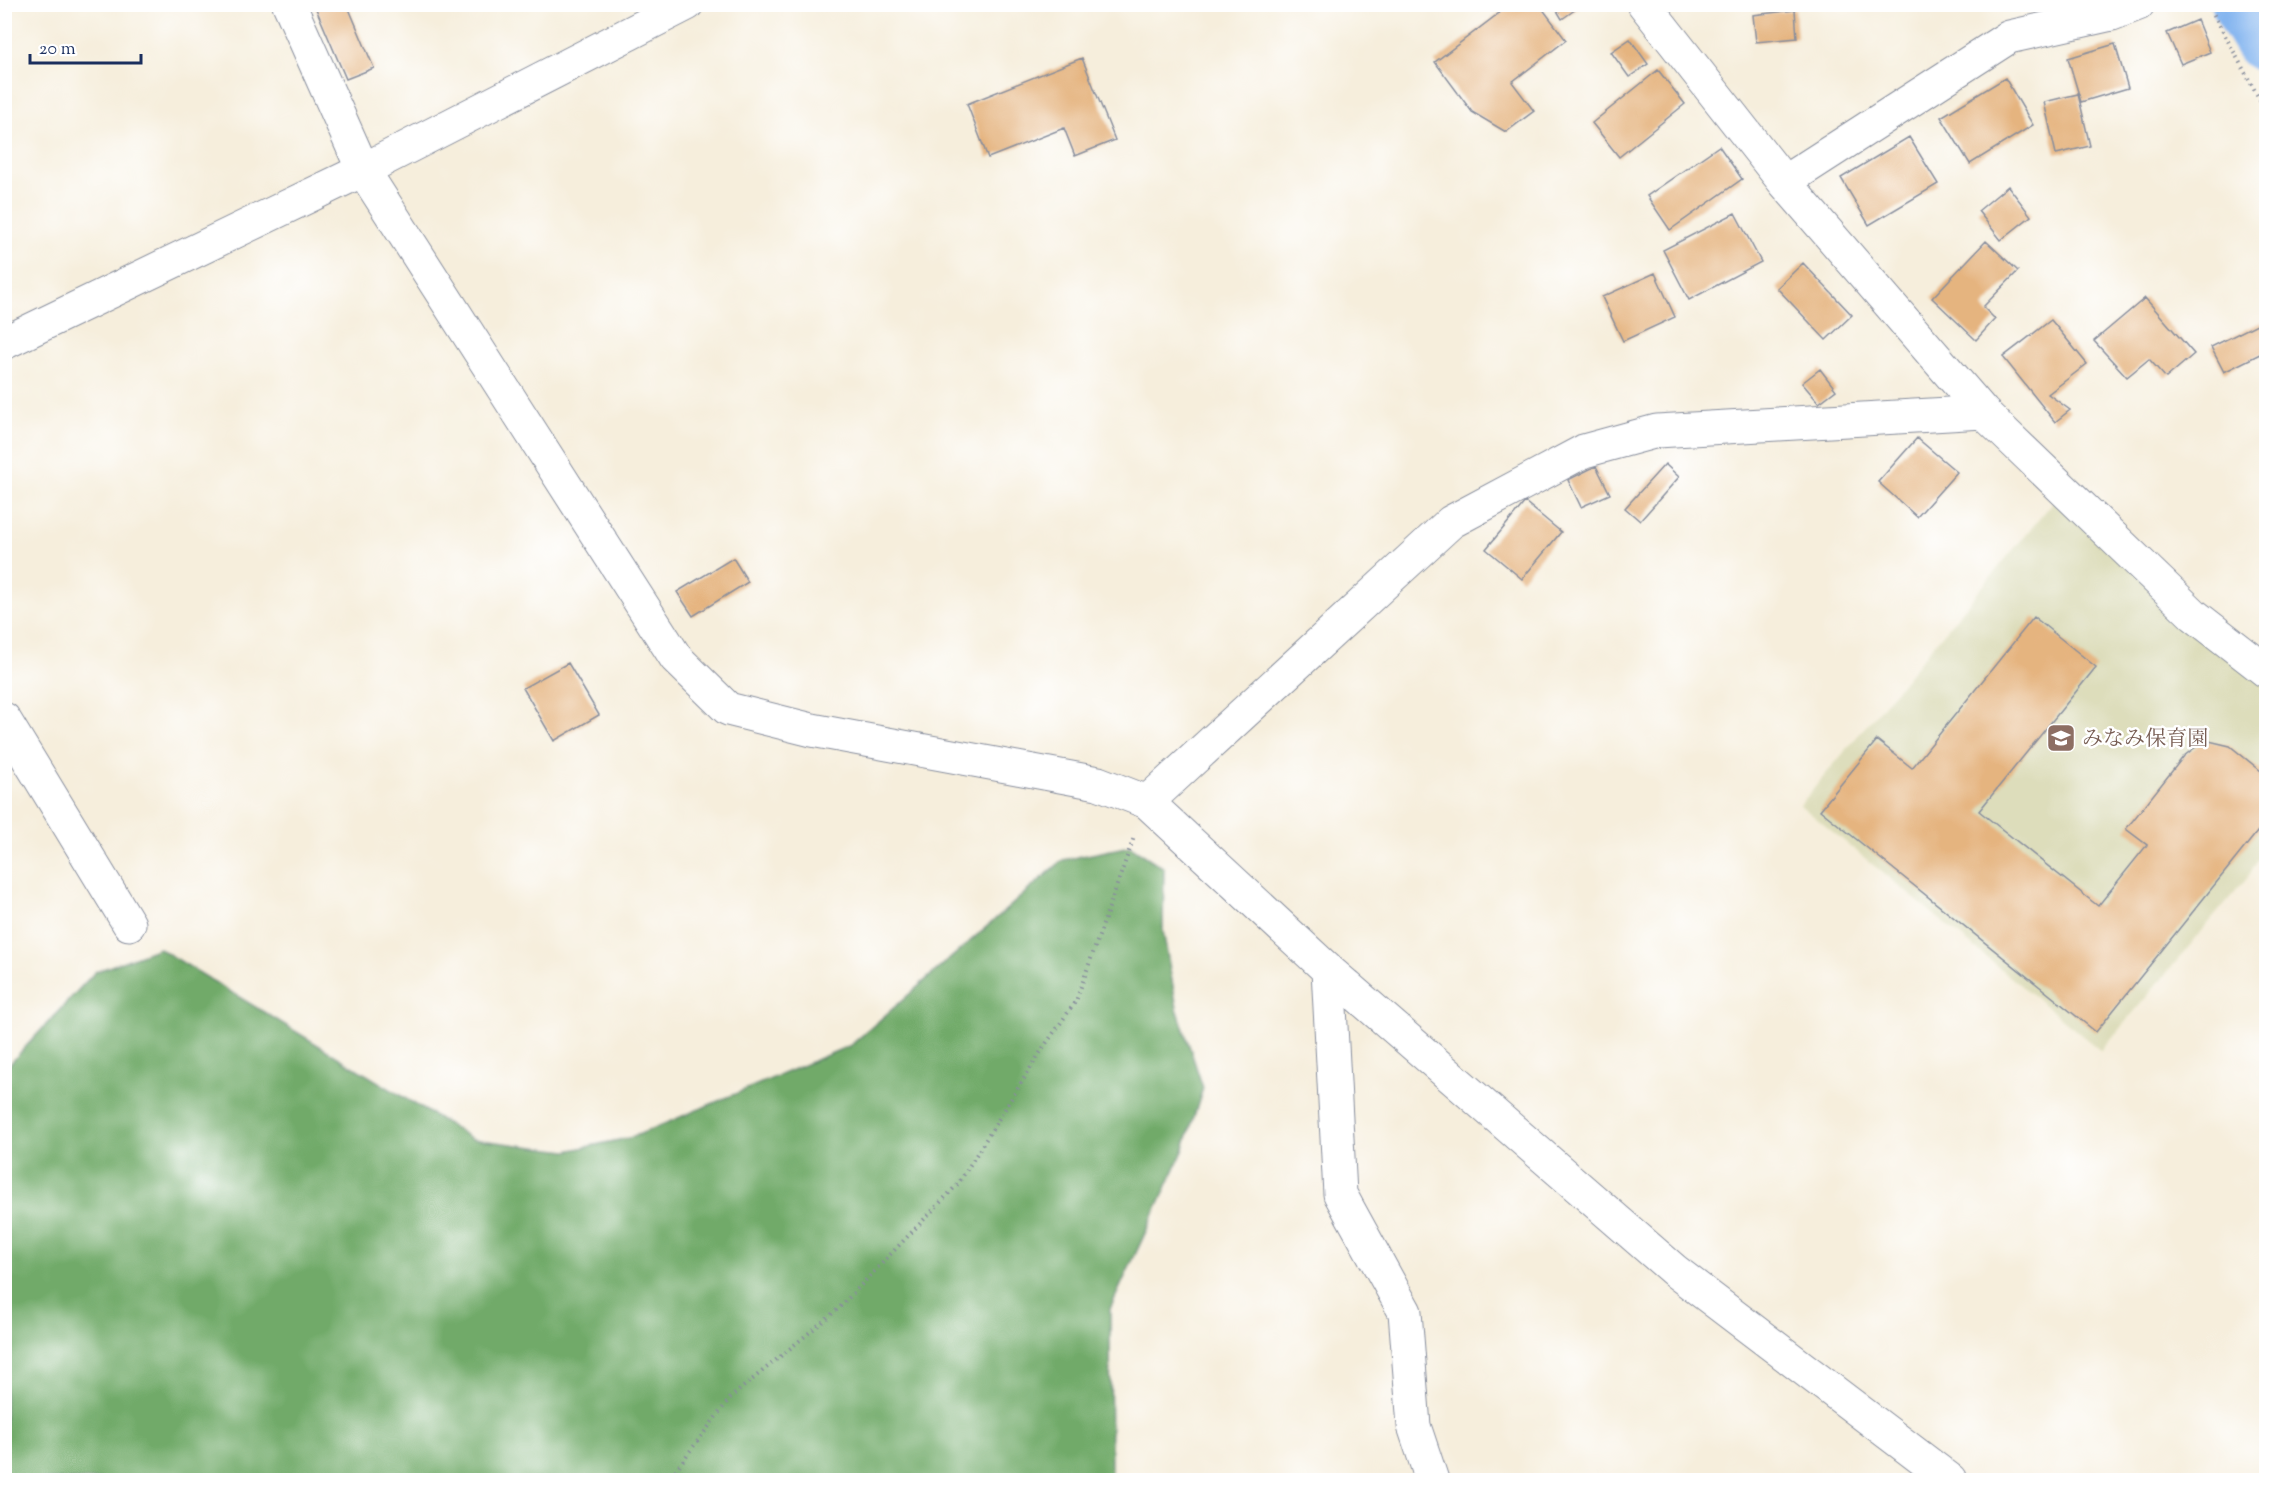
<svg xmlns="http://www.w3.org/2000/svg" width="2271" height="1485" viewBox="0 0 2271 1485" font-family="'Sorts Mill Goudy','Noto Serif JP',serif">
  <rect width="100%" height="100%" fill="#fff"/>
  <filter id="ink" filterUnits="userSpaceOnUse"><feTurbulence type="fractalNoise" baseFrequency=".0167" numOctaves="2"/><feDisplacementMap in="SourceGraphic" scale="12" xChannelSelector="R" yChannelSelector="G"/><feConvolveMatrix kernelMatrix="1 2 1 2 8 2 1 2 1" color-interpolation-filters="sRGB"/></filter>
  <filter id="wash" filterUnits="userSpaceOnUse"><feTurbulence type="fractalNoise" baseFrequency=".008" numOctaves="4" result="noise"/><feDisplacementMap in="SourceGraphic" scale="24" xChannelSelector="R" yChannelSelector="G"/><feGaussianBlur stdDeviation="1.35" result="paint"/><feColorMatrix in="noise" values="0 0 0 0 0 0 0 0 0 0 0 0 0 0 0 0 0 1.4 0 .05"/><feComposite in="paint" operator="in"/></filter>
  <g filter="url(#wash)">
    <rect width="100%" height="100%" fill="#f6eedc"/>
    <path fill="#ddb" d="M2064,489L2266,671V847L2249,875L2101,1051L1800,805Z"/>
    <path fill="#71aa69" stroke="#466c64" stroke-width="1.5" d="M1130,846L1164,868L1163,931L1177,1008L1203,1088L1183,1151L1110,1309L1111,1480H5V1069L95,972L159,948L472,1139L567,1151L633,1137L851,1045L1063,860Z"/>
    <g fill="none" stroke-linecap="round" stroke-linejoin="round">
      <path stroke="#82b4ef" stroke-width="66" d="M2245,4L2266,39"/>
    </g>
    <g id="blocks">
      <path fill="#e5b47f" d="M314,4H347L374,68L346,79Z
        M1511,4H1539L1566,40L1512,82L1534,111L1506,132L1472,112L1435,62Z
        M1553,4H1583L1562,19Z
        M1795,10L1797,38L1756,42L1753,15Z
        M2197,20L2210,52L2181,64L2167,33Z
        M1630,39L1648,64L1629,77L1611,52Z
        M2115,44L2128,88L2081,102L2068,58Z
        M1082,58L1115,140L1075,156L1064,128L988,158L967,104Z
        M1658,70L1685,104L1619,157L1592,123Z
        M2005,78L2033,125L1970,164L1941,117Z
        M2078,94L2090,146L2056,154L2044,102Z
        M1909,137L1938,184L1869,225L1841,178Z
        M1719,146L1742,179L1670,230L1647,196Z
        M2008,186L2031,216L2001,240L1978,211Z
        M1735,213L1761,262L1689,300L1663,250Z
        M1986,241L2018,271L1983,307L1995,319L1976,340L1932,298Z
        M1803,263L1852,315L1826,340L1777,288Z
        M1655,273L1675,317L1623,341L1602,297Z
        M2145,298L2194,354L2166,378L2149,359L2127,377L2094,341Z
        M2051,320L2087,364L2048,394L2070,410L2055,422L2003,357Z
        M2261,322L2266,333V351L2224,372L2211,347Z
        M1820,369L1836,390L1819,403L1802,383Z
        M1917,438L1957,472L1917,517L1878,482Z
        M1665,464L1679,477L1640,521L1625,508Z
        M1596,466L1610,494L1581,507L1568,480Z
        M1525,502L1561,532L1522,579L1486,549Z
        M733,558L748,582L693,616L677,592Z
        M2034,617L2096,667L1979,811L2098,906L2147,845L2126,829L2184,756L2205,740L2230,746L2266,775V821L2096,1032L1820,810L1877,740L1912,768Z
        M568,663L599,715L554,741L523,688Z"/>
    </g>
  </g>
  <g filter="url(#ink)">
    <use href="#blocks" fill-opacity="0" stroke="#888e9d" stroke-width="1.5"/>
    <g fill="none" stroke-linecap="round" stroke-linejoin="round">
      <g stroke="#888e9d" stroke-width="35">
        <path id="minor" d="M289,4L363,170L676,658L728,709L812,730L1098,783L1147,802L1328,970L1675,1271L1950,1480
          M1644,4L1784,182L1983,412L2194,615L2266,671
          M1784,182L2009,37L2112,14L2138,4
          M4,343L363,170L687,4
          M4,719L129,924
          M1147,802L1451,522L1584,451L1657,431L1983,412
          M1328,970L1340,1194L1405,1312L1414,1426L1432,1480"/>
      </g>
      <path stroke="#888e9d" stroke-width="4" stroke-dasharray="1.5 4.5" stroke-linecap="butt" d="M2208,4L2266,111
        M668,1480L731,1397L838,1309L958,1184L1043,1048L1076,1001L1134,837"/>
      <use href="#minor" stroke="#fff" stroke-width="33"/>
    </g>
  </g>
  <defs>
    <g id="school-square" transform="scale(1.5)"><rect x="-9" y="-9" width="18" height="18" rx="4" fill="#8d6e63" stroke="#fff"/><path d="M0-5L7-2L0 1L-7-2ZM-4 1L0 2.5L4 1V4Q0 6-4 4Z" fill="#fff"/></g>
  </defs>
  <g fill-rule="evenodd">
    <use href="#school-square" x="2061" y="738"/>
  </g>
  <g text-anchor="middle" stroke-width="5" stroke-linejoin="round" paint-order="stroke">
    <g font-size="21" fill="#785e54" stroke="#fff" text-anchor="start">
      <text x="2082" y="745">みなみ保育園</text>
    </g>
  </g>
  <rect width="2271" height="1485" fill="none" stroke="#fff" stroke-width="24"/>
  <path d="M30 54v9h111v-9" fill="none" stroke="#1b2f5e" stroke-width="3"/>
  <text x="39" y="54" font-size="18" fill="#1b2f5e" stroke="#ffffff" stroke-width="4.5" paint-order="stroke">20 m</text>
</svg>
